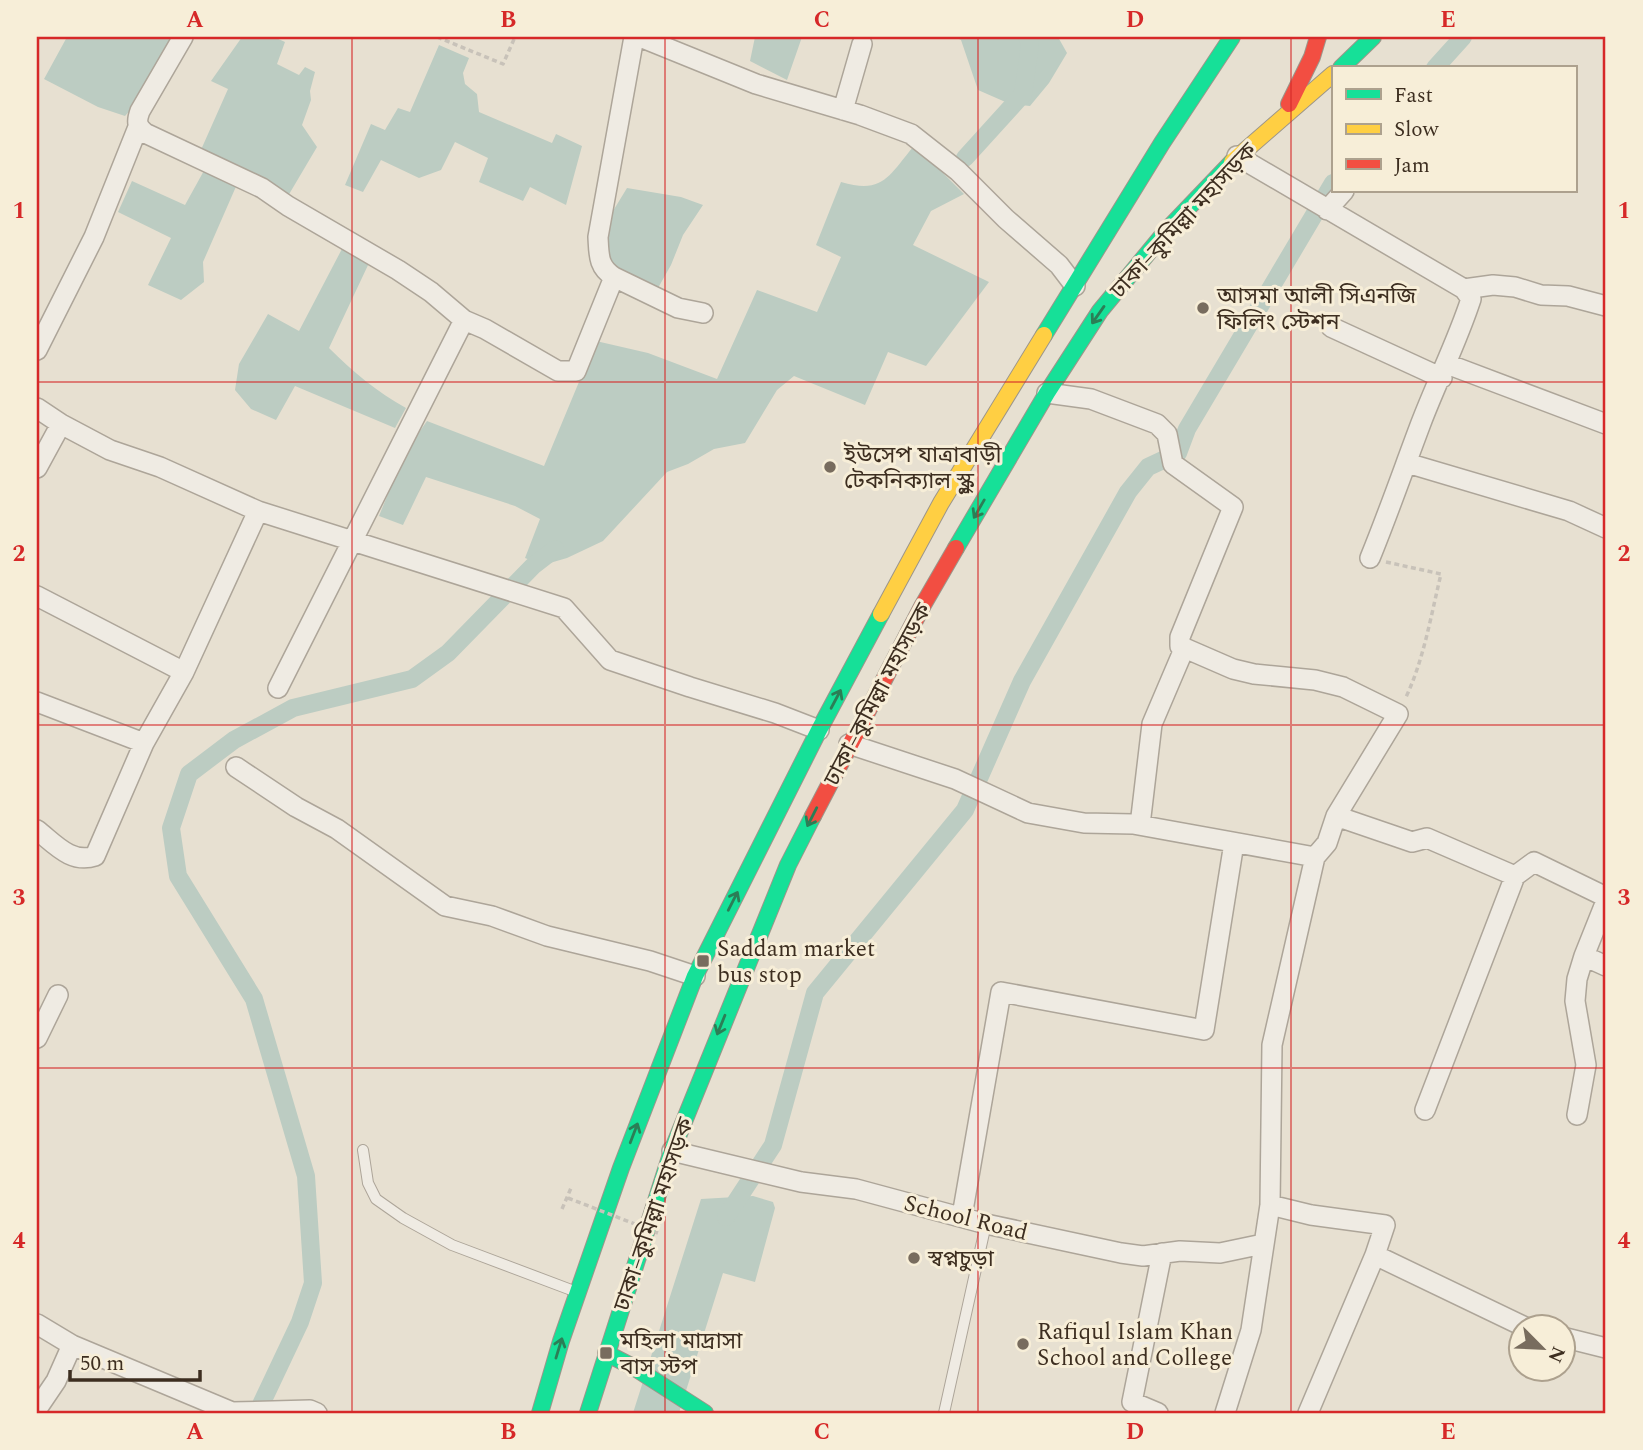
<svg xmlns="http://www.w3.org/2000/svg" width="1643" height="1450" viewBox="0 0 1643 1450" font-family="Spectral,'Noto Sans Bengali',serif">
  <rect width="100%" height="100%" fill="#e7e0d1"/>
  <path fill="#bcccc2" d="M67,37H174L143,96L125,116L98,107L44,79Z
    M242,37H274L285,42L277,64L299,75L305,67L315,72L310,91L311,100L302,125L317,147L288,196L200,152L228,89L211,81Z
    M755,37H802L787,80L750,61Z
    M955,37H1058L1067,53L1049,83L1030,106L1010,104L978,90L961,40Z
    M439,45L469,58L463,73L465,84L477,94L479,112L552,143L556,134L582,146L566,205L530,187L523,201L479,182L488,158L455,142L441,170L419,178L381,160L363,192L345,185L371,124L385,130L398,108L410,112Z
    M913,147L928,158L964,194L931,211L913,245L989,282L926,366L888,352L865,405L794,376L777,390L745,443L714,449L688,464L667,472L603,541L567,558L543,565L525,558L540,519L515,506L426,477L403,525L379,516L405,452L427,421L544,466L596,341L648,353L717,379L757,290L817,312L841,257L816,245L841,182C883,194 888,177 913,147Z
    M206,167L238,182L203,262L204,282L181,300L148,285L171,238L118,212L132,181L185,205Z
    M627,188L681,197L703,205L683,235L671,265L658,288L607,263L603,247L613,211Z
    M344,245L369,263L329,348C353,372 377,392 406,408L395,428L295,386L276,420L251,409L235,390L239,364L268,314L299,331Z
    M753,1196L773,1202L775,1208L755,1282L723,1273L679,1413H633L701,1199Z"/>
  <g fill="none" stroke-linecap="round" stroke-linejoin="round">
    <path stroke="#bcccc2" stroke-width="18" d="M1435,68L1463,37
      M965,158L1023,94L1030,44L1027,37
      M726,1217L773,1145L815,993L965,810L1022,681L1128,492L1148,467L1178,453L1187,429L1333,183
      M257,1413L300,1322L313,1283L306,1176L254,999L178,876L171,828L189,774L234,740L293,708L412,679L448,653L533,566L555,549"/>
    <g stroke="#ada599" stroke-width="12">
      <path id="lane" d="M363,1150L368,1183L376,1199L403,1218L452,1245L574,1291
        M944,1413L986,1224"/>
    </g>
    <g stroke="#ada599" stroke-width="22">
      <path id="street" d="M183,37L140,111C136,122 137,126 145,133L262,188L288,206L398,270L431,292L464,320L485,329L558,371H576L614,277
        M634,37L598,237C599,255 598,267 614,277L678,308L703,313
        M640,37L756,84L860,115L911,134L958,171L1006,219L1059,265L1075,286
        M843,110L862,44
        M1237,156L1464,289L1471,299C1457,342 1437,381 1421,423C1404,468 1388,514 1370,558
        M1327,210L1344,191
        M1464,289L1493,285L1515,287L1541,295L1568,296L1606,306
        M1331,327L1442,378
        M37,350L94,237L138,127
        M1447,364L1606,424
        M1047,393L1091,399L1157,424L1167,434L1173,464L1233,507L1180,637V646L1233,669L1254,674L1315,680L1343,687L1398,714L1336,816
        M37,408L61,424L110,450L160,467L258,511L564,608L610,660L690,687L775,713L819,730
        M1407,463L1569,511L1606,528
        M37,468L61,424
        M37,596L184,672
        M278,688L464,320
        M37,702L144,743
        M849,744L955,779L1028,813L1084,823L1133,824L1315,857L1327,843L1336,816L1412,842L1427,838L1515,876L1534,862L1606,897
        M236,767L296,807L337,829L445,906L492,916L547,936L650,961L695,976
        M1140,825L1152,724L1184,649
        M37,830C55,844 71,864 95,856L144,743L184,672L258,511
        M1315,857L1272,1045L1270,1205L1311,1215L1385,1225L1375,1255L1527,1328
        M1606,901L1584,956L1606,966
        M37,1038L58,995
        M1425,1110L1515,876
        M1577,1115L1586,1065L1575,1001L1577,979L1584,956
        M672,1151L801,1182L856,1189L986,1224L1121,1253L1143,1256L1180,1251L1220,1253L1263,1244
        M962,1216L1001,992L1204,1030L1234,843
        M37,1324L72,1345L56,1381L37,1409
        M1562,1337L1606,1348
        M72,1345L232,1412L310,1410L317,1413
        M1158,1413L1132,1402L1162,1253
        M1225,1413L1251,1330L1270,1205
        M1308,1413L1375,1255"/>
    </g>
    <g stroke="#9c958a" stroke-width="18">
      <path id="fast" d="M1341,68L1373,37
        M1044,335L1162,143L1232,37
        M956,548L1047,393L1100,311L1167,230L1232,162
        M606,1353L635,1368L705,1413
        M540,1413L561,1341L621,1168L695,976L819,730L881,614
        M588,1413L672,1151L788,865L813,816"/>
    </g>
    <g stroke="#9c958a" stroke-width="18">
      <path id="slow" d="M1232,162L1333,74
        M881,614L941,503L1044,335"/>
    </g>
    <g stroke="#9c958a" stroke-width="18">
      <path id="jam" d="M1289,104L1312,57L1318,37
        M813,816L923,605L956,548"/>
    </g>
    <path stroke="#c8c2b9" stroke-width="3.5" stroke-dasharray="5 3.5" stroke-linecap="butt" d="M437,37L503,64L515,37
      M1386,562L1441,574C1431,615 1424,659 1406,697
      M562,1209L571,1188"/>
    <use href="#lane" stroke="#efebe3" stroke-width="10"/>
    <use href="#street" stroke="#efebe3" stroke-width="19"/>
    <use href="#fast" stroke="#16e098" stroke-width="16"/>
    <use href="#slow" stroke="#ffcf43" stroke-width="16"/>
    <use href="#jam" stroke="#f24e42" stroke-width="16"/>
    <path stroke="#c8c2b9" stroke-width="3.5" stroke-dasharray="5 3.5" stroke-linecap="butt" d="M568,1198L658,1233"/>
  </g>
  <defs><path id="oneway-shaft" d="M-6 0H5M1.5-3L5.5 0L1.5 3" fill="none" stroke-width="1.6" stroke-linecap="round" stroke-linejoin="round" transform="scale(1.75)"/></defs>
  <g stroke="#2b7e56">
    <use href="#oneway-shaft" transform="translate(1098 315) rotate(125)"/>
    <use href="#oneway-shaft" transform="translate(979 509) rotate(120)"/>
    <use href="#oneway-shaft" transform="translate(836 699) rotate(-62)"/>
    <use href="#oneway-shaft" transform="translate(812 817) rotate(117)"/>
    <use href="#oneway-shaft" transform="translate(733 901) rotate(-63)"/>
    <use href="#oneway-shaft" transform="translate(721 1025) rotate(112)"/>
    <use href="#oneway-shaft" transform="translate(634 1133) rotate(-69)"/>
    <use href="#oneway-shaft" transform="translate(559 1348) rotate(-73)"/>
  </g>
  <path fill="none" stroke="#d62828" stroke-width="2" stroke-opacity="0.55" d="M352,37V1413M665,37V1413M978,37V1413M1291,37V1413M37,382H1606M37,725H1606M37,1068H1606"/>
  <g fill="#786c5e" stroke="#f7eed8" stroke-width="2.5">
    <circle cx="1203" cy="308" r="7"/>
    <circle cx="830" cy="467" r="7"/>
    <rect x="696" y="954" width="14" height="14" rx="3.5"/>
    <circle cx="914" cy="1258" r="7"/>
    <circle cx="1023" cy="1344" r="7"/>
    <rect x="599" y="1346" width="14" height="14" rx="3.5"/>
  </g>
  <g text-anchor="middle" stroke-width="6" stroke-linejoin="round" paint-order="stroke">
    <g font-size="23" fill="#3d2e20" stroke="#f7eed8">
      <text transform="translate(1183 220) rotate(-47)" y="8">ঢাকা–কুমিল্লা মহাসড়ক</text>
      <text transform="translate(877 694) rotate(-62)" y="8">ঢাকা–কুমিল্লা মহাসড়ক</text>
      <text transform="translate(653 1214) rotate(-71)" y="8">ঢাকা–কুমিল্লা মহাসড়ক</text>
      <text transform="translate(966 1217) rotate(14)" y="8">School Road</text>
    </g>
    <g font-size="23" fill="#3d2e20" stroke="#f7eed8" text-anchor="start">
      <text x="1217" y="303">আসমা আলী সিএনজি<tspan x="1217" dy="26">ফিলিং স্টেশন</tspan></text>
      <text x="844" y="462">ইউসেপ যাত্রাবাড়ী<tspan x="844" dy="26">টেকনিক্যাল স্কুল</tspan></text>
      <text x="717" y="956">Saddam market<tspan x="717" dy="26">bus stop</tspan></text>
      <text x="928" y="1266">স্বপ্নচুড়া</text>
      <text x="1037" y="1339">Rafiqul Islam Khan<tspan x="1037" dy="26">School and College</tspan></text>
      <text x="620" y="1348">মহিলা মাদ্রাসা<tspan x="620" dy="26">বাস স্টপ</tspan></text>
    </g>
  </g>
  <rect width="1643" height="1450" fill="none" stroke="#f7eed8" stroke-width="77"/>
  <rect x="1332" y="66" width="245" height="126" fill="#f7eed8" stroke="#ada18e" stroke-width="2"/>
  <rect x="1346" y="89" width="35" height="10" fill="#16e098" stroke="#ada18e" stroke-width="2"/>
  <text x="1394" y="102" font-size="21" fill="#3d2e20">Fast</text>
  <rect x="1346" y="124" width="35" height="10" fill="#ffcf43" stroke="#ada18e" stroke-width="2"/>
  <text x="1394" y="136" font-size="21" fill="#3d2e20">Slow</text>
  <rect x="1346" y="159" width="35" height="10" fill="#f24e42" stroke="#ada18e" stroke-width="2"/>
  <text x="1394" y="172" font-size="21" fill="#3d2e20">Jam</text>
  <g transform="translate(1542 1348) rotate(114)"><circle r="33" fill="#f7eed8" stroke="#ada18e" stroke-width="2"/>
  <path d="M0-5L12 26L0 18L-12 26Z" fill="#786c5e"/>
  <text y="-10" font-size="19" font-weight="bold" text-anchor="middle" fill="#3d2e20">N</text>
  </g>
  <path d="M70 1370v10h130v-10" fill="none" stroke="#3d2e20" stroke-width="3.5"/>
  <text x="80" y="1370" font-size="21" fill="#3d2e20" stroke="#f7eed8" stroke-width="5" paint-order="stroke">50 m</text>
  <rect x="38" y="38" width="1566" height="1374" fill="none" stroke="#d62828" stroke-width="2.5"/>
  <g font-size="23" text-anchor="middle" font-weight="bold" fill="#d62828">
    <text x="195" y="27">A</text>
    <text x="508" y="27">B</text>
    <text x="822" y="27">C</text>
    <text x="1135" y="27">D</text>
    <text x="1448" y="27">E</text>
    <text x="19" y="218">1</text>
    <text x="1624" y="218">1</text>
    <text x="19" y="561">2</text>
    <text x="1624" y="561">2</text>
    <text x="19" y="905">3</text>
    <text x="1624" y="905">3</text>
    <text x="19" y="1248">4</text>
    <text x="1624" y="1248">4</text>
    <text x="195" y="1439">A</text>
    <text x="508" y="1439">B</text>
    <text x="822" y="1439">C</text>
    <text x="1135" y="1439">D</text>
    <text x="1448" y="1439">E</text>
  </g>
</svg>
